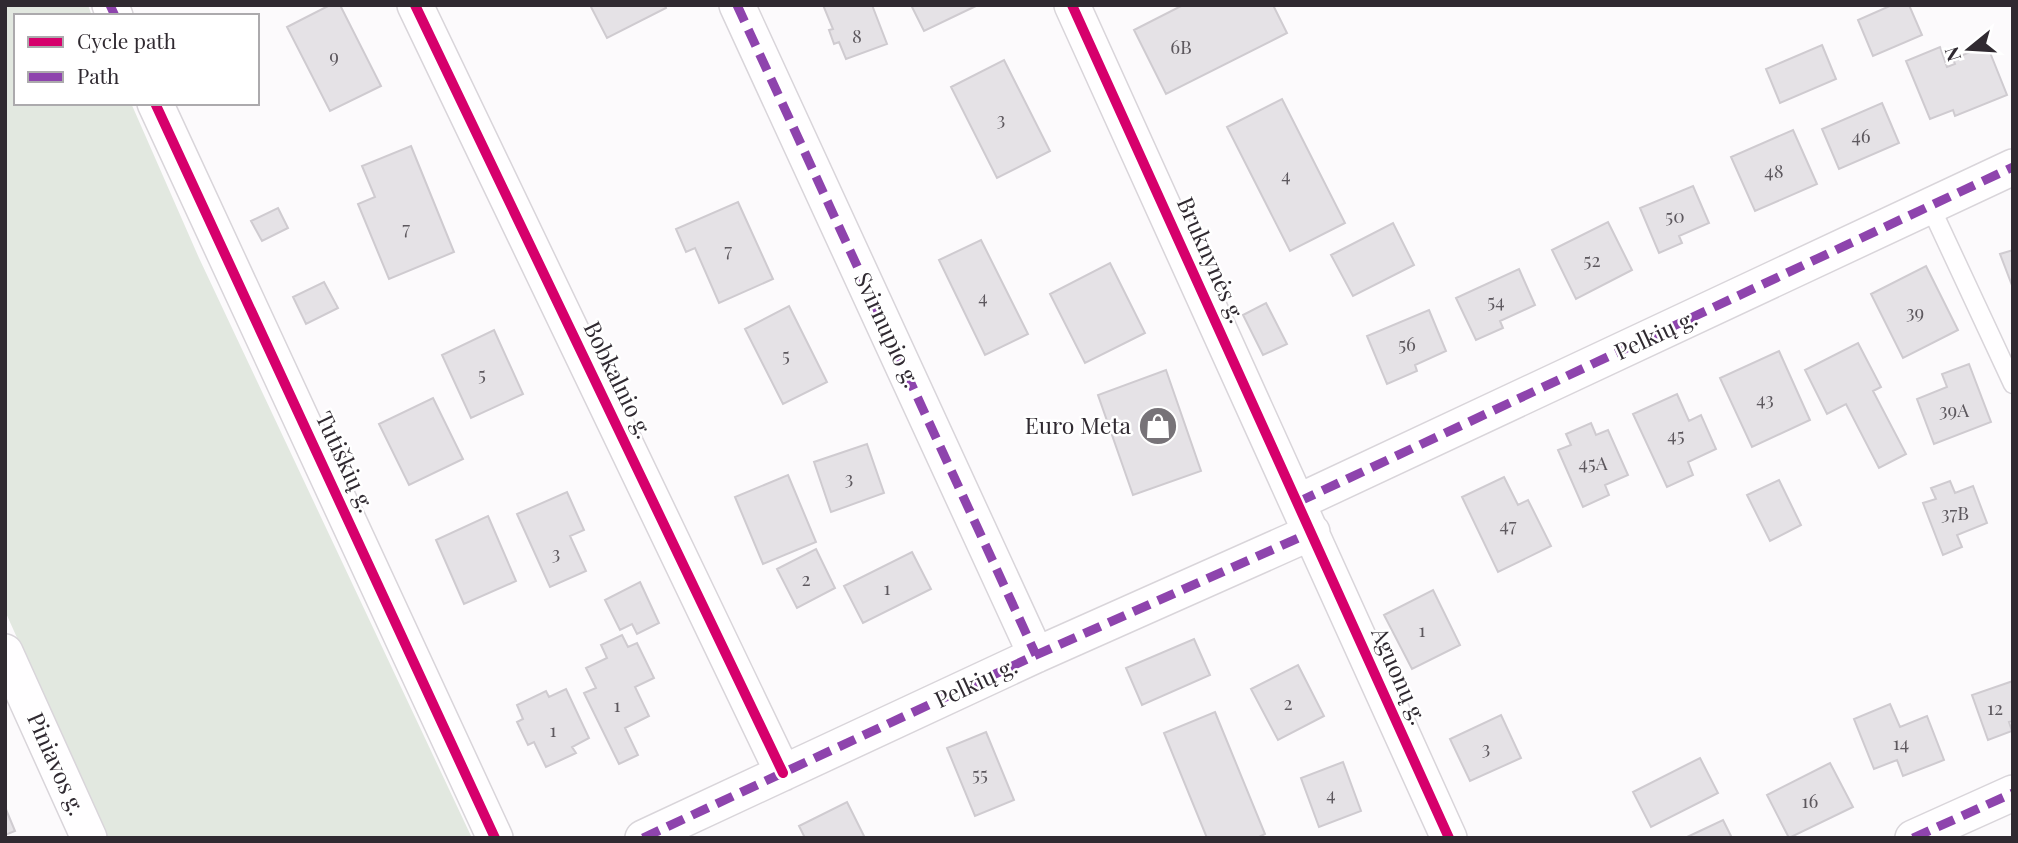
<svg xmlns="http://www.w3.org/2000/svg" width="2018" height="843" viewBox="0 0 2018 843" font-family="'Playfair Display',serif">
  <rect width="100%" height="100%" fill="#fcfafc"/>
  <path fill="#e2e8e0" d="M5,5H88L92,16H16V103H131L199,258L472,838H107L5,611Z"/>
  <path fill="#e5e2e6" stroke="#cfcbd0" stroke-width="2" d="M330,5H340L381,86L330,111L287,27Z
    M590,5H665L666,8L607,38Z
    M823,5H872L887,44L846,59L839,42L834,44L829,30L833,29Z
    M911,5H978L924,31Z
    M1183,5H1273L1287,33L1166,94L1134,30Z
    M1892,5H1909L1922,35L1873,56L1858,20Z
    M1822,45L1836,79L1780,103L1766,69Z
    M1987,45L2007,95L1955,116L1953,110L1930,119L1906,61L1940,47L1947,67L1955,64L1953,59Z
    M1004,60L1050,151L997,178L951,87Z
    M1282,99L1345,223L1290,251L1227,127Z
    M1882,103L1899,143L1839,169L1822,129Z
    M1793,130L1817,184L1755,211L1731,157Z
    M411,146L454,252L389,279L358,204L375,197L362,166Z
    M1693,186L1709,223L1679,236L1682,243L1659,253L1640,208Z
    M738,202L773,279L719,303L695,248L686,252L676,229Z
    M278,208L288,228L262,241L251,221Z
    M1608,222L1632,270L1576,299L1552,250Z
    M1393,223L1414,265L1353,296L1331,255Z
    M981,240L1028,334L985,355L939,260Z
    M2013,250V288L2000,254Z
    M1110,263L1145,333L1085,363L1050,294Z
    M1926,266L1958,330L1903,358L1871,294Z
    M1519,269L1535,305L1500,321L1503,328L1476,340L1456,298Z
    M324,282L338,308L306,324L293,297Z
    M1266,303L1287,344L1263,355L1243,315Z
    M789,306L827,382L783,404L745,329Z
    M1429,310L1446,351L1415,365L1417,371L1387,384L1367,336Z
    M494,330L523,394L471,418L442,355Z
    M1858,343L1881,387L1873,391L1906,454L1879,468L1846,404L1827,414L1805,370Z
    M1779,351L1810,420L1752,447L1720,378Z
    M1969,364L1991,422L1934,444L1917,399L1947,387L1942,374Z
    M1166,370L1201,471L1133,495L1098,395Z
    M1677,394L1689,421L1701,415L1716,449L1688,462L1693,475L1667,487L1633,414Z
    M433,398L463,459L409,485L379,424Z
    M1591,423L1596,435L1608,430L1628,475L1605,485L1609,495L1583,507L1558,450L1571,445L1566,434Z
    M867,444L884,493L831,512L814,462Z
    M788,475L816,542L763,564L735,497Z
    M1504,477L1518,505L1528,500L1551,546L1498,572L1462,497Z
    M1779,480L1801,525L1770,541L1747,495Z
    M1950,481L1955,493L1973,486L1987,523L1957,535L1962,547L1943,555L1923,503L1936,499L1931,488Z
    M567,492L584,530L570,536L586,571L550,587L517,514Z
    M488,516L516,581L464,604L436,540Z
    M816,549L835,588L797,608L777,569Z
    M912,552L931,589L863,623L844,586Z
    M640,582L659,623L637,634L632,624L620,630L605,600Z
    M1433,590L1460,645L1412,669L1384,615Z
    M622,635L628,647L637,643L654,678L635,687L649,716L625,728L638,755L619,764L584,693L596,688L586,668L607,658L601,645Z
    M1194,639L1210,675L1142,705L1126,668Z
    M1298,665L1324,716L1278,740L1251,689Z
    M2013,681V721L2009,722L2012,731L1988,740L1972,695Z
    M566,689L589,738L572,747L576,753L546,767L534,742L528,745L517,722L523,719L517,705L546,691L549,697Z
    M1890,704L1900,727L1927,716L1944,760L1903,776L1897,760L1874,769L1854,719Z
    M1215,712L1265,834L1257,838H1207L1164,733Z
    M1501,715L1521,758L1470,781L1450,739Z
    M986,732L1014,800L975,816L947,748Z
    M1700,758L1718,793L1651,827L1633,792Z
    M1343,762L1361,811L1319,827L1301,778Z
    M1830,763L1853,807L1789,838L1767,795Z
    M847,802L865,838H805L799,826Z
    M5,807L15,831L5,835Z
    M1723,820L1732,838H1685Z"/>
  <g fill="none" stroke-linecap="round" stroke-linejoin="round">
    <g stroke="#d9d5da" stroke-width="21">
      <path id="service" d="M1930,206L2013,384"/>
    </g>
    <g stroke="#d9d5da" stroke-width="38">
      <path id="minor" d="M110,5L115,16
        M415,5L783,773
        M737,5L1036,655
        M1072,5L1449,838
        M155,103L495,838
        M1298,502L2013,167
        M5,652L89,838
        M643,838L1036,655L1312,532
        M1913,838L2013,793"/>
    </g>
    <use href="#service" stroke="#fffeff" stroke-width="18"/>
    <use href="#minor" stroke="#fffeff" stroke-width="35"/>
    <path stroke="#8e44ad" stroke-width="9" stroke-dasharray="18 9" stroke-linecap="butt" d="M110,5L115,16
      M737,5L1036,655
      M1298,502L2013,167
      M643,838L1036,655L1312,532L1313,535
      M1913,838L2013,793"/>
    <g stroke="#fff" stroke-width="15">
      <path id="cycleway" d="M415,5L783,773
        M1072,5L1449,838
        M155,103L495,838"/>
    </g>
    <use href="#cycleway" stroke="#d6006c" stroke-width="10"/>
  </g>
  <defs>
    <g id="shop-disc" transform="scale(2.0125)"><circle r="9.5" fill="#777378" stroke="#fff"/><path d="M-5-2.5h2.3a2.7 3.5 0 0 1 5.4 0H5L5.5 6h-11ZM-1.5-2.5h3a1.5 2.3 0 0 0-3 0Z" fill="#fff"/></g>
  </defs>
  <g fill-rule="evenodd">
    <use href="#shop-disc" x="1158" y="426"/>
  </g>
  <g text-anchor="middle" stroke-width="5" stroke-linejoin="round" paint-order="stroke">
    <g font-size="19" fill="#5d585e">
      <text x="857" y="43">8</text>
      <text x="1181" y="54">6B</text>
      <text x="334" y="63">9</text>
      <text x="1001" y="126">3</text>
      <text x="1861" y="143">46</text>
      <text x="1774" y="178">48</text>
      <text x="1286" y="182">4</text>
      <text x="1675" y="223">50</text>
      <text x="406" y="235">7</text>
      <text x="728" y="257">7</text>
      <text x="1592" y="267">52</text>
      <text x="983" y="304">4</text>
      <text x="1496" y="308">54</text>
      <text x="1915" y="319">39</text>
      <text x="1407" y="351">56</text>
      <text x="786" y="362">5</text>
      <text x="482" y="381">5</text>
      <text x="1765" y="406">43</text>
      <text x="1954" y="417">39A</text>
      <text x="1676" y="442">45</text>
      <text x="1593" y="470">45A</text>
      <text x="849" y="485">3</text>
      <text x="1955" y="520">37B</text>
      <text x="1508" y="532">47</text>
      <text x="556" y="560">3</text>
      <text x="806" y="586">2</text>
      <text x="887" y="595">1</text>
      <text x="1422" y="637">1</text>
      <text x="1288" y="710">2</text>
      <text x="617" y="712">1</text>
      <text x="1995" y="715">12</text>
      <text x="553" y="737">1</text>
      <text x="1901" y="750">14</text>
      <text x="1486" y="755">3</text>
      <text x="980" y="781">55</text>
      <text x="1331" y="801">4</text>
      <text x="1810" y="808">16</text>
    </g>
    <g font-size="23" fill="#302a31" stroke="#fff">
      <text transform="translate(1211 260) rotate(66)" y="8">Bruknynės g.</text>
      <text transform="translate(887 330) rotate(65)" y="8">Svirnupio g.</text>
      <text transform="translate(1656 335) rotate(-25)" y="8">Pelkių g.</text>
      <text transform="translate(618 380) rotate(64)" y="8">Bobkalnio g.</text>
      <text transform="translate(345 462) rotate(65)" y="8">Tutiškių g.</text>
      <text transform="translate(1399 676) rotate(66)" y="8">Aguonų g.</text>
      <text transform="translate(976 683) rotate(-25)" y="8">Pelkių g.</text>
      <text transform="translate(56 764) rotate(66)" y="8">Piniavos g.</text>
    </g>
    <g font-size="23" fill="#302a31" stroke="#fff" text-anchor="end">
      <text x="1131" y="434">Euro Meta</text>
    </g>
  </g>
  <rect width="2018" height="843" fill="none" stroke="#302a31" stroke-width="14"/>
  <rect x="14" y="14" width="245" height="91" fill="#ffffff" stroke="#acaaad" stroke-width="2"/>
  <rect x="28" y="37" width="35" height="10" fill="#d6006c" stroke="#acaaad" stroke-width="2"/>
  <text x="77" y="49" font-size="21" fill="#302a31">Cycle path</text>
  <rect x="28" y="72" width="35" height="10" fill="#8e44ad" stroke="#acaaad" stroke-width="2"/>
  <text x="77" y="84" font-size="21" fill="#302a31">Path</text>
  <g transform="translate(1969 49) rotate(252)" stroke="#ffffff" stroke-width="5" paint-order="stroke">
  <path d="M0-5L12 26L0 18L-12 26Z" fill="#302a31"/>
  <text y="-10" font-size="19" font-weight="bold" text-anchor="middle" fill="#302a31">N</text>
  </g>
</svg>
